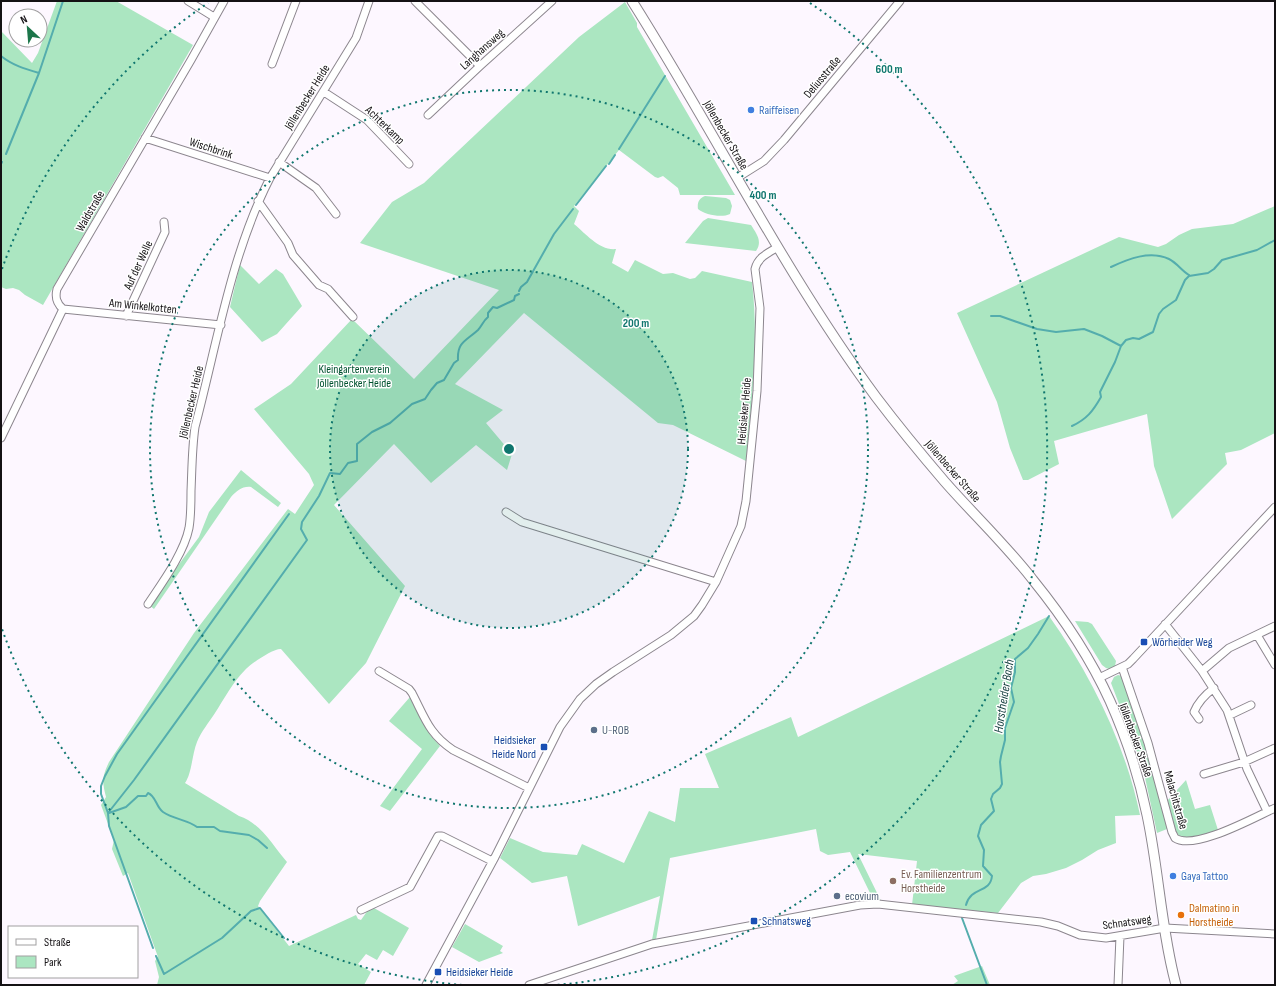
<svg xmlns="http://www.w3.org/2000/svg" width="1276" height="986" viewBox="0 0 1276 986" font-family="'Sofia Sans Condensed',sans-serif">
  <rect width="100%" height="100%" fill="#fdf7ff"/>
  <path fill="#abe6c1" d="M57,1H116L193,45L43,305L25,295L19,290L13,288L6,289L1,287V31L32,63L38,53Z
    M625,2L637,23V27L735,195H680L678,188L663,176L658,178L655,177L619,150L574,206L579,211L574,224C586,234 600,251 616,249L612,263L628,272L635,260L663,274L673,273L690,279L695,278L702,271L752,282C759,342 752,401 746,461L673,425L658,423L524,313L455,384L503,410L486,423L512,454L507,470L476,445L431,483L394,444L334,505L405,586L366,663L329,704L281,649C274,648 250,664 245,670C233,682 224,699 215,713C209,722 201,732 197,742C192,754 192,773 185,783L239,816C261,823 273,846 287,862L260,901L258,906L289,946L356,915L358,919L361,920L368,910L374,908L409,928L393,956L383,950L377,960L366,954L358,964L371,972L364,985H157L159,977L155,961L158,957L128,873L123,876L112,849L114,840L101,805L106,797C102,781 102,777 109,762L194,633L288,509L295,514L314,485L309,474L254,409L291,384L352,319L414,379L499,290L360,243L392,202L424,183L579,37Z
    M705,196L726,198L730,200L732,206L730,214C722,218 705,215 698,209C697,203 699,198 705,196Z
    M1275,206V433L1241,450L1225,453L1227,464L1172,519L1154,466L1153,457L1147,414L1054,441L1059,464L1028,480H1023L1010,448L997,402L957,313L1119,237L1158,247L1166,244L1179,235L1192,229L1233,224Z
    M708,218L751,225C756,233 763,241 756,251L685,243L703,221Z
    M240,265L259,284L276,269L283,274L302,306L277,334L262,342L230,307Z
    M241,470L281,503L278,507L251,487C242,486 237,491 231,497L154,609L149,605L199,537L209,512Z
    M1049,616C1091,675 1125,743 1140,815L1115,816L1116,843L1098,850L1082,860L1066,868L1046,874L1033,876L1021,883L998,913L912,905L917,861L858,854L881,901L865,900L870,899L871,895L850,852L828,855L820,851L816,829L670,858L656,940H652L660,896L578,926L567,876L532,883L500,858L510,838L543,852L577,855L582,844L624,863L649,811L675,822L680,788H719L705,754L791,717L798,737Z
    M1075,621L1088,622L1092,624L1116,661L1115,666L1109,669L1106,668L1102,665Z
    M1118,675L1122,676L1148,752L1167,829L1157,833L1144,773L1134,743L1111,683L1114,677Z
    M410,697L431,736L440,746L390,811L380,806L422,749L389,721Z
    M1186,780L1195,809L1210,805L1218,830L1189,839L1179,836L1176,831L1167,801Z
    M465,924L503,946L500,951L503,953L479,962L452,947Z
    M982,966L990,985H952L958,981L954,976Z"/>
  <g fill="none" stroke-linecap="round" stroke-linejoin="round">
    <path stroke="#54adad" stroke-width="2" d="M1,56C12,65 25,69 39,73
      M619,149L665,76
      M6,154L39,73L63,1
      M1,164L2,162
      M609,164L615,155
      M576,205L606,166
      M1111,267C1128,259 1150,250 1169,259C1177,263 1182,271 1189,275
      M519,291L521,287L527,282L554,234L573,209
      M991,316H1000L1037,329L1056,332L1084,329L1102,336L1121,346
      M1072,426C1087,419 1093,411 1101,397L1100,392L1115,362L1121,346L1126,340L1133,338L1139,339L1153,332L1159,314L1163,309L1176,300L1185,280L1189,276L1208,273L1214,269L1222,260L1257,250L1275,240
      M108,813L134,780L307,540L301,529L302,522L319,496L330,473L340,474L348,463L357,461V444L372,432L390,423L412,404L425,399L431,390L437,383L444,380L454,363L458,360C457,342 466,341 478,330C482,326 483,321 488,317V313L493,307L497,308L514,300L515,296L519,294
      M109,813L126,807L138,796H146L148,793C156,796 156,807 163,812C173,819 188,820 197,827H214L220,831L249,835L258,840L267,848
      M966,905C971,886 990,894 992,876L983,866L984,850L978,836L981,825L994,811L991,799L993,794L1000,788L1002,784L1000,762L1001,756L1005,740V728L1014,702L1011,688L1015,672V659L1028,648L1038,634L1049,616
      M962,918L987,985
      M153,948L109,826L108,813L101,794V786L105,776L117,754L289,514
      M156,956L164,974L222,938L251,911L260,908L284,938"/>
    <g stroke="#8c868e" stroke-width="9">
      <path id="minor" d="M188,1L214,17
        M415,1L480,66
        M272,64L296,1
        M324,92L367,120L409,164
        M428,115L480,66L552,1
        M145,138L270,178
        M279,162L316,188L336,214
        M737,178L764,161L784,140L900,1
        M258,201L288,243L293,255L319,285L328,289L353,317
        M63,309C56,303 55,297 57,289L191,60L224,1
        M63,309L221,325
        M126,316L165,232L164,222
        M1,438L63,309
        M506,512L522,522L716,582
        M148,604C162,583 184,553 189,528C191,516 191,503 191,491C192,469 192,448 195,427C217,344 231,254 270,178L356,38L369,1
        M1165,624L1202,671L1227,710L1247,769L1267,811
        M1257,635L1275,665
        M1122,667L1148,743L1172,832L1175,838C1194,851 1255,817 1275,808
        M379,671L409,689L412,693C425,718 429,734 453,750L529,788
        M1202,671L1229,648L1275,626
        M1099,678L1128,664L1133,659L1275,507
        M1230,715L1251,705
        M1199,719L1194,712C1198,702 1206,694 1214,688
        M1204,774L1244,762L1275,748
        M361,910L410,887L438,836H442L492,861
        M426,985L495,857L560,727L580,699L596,684L613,672L671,635L694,616L702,605L716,582L741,526L746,501L757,391L760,308L755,269C758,257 768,253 778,247
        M529,985L652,944L860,905L878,904L1041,922L1058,926L1080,935L1106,938L1165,928L1275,934
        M1118,985L1120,936"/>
    </g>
    <g stroke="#8c868e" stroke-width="11">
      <path id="major" d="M632,1C715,132 784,272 876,397C898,426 921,454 945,482C974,515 1006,545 1033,580C1063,617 1090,657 1110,701C1126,737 1139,776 1147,815C1159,871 1161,929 1176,985"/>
    </g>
    <use href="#minor" stroke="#fff" stroke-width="7"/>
    <use href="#major" stroke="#fff" stroke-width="9"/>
  </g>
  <circle cx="509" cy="449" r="179" fill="#0f766e" fill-opacity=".12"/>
  <g fill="none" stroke="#0f766e" stroke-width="2" stroke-dasharray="2 4">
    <circle cx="509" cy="449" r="179"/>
    <circle cx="509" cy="449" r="359"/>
    <path d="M462 985A538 538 0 0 1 2 629M2 269A538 538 0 0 1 208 3M810 3A538 538 0 0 1 556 985"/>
  </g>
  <g fill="#3f7fe0" stroke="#fff" stroke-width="1.5">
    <circle cx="751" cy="110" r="4"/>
    <circle cx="1173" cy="876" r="4"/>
  </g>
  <g fill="#1a4fb4" stroke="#fff" stroke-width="1.5">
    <rect x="1140" y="638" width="8" height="8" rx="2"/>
    <rect x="540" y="743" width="8" height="8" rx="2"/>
    <rect x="750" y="917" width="8" height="8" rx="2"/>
    <rect x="434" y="968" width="8" height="8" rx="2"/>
  </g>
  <g fill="#5c6f8a" stroke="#fff" stroke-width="1.5">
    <circle cx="594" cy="730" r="4"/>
    <circle cx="837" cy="896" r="4"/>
  </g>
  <circle fill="#8d6e63" stroke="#fff" stroke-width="1.5" cx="893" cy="881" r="4"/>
  <circle fill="#e8710a" stroke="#fff" stroke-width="1.5" cx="1181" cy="915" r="4"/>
  <g text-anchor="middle" stroke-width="3" stroke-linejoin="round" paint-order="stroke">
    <g font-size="12" fill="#141114" stroke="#fff">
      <text transform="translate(482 49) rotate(-42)" y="4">Langhansweg</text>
      <text transform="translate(822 77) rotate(-50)" y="4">Deliusstraße</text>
      <text transform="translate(307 97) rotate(-58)" y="4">Jöllenbecker Heide</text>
      <text transform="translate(385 125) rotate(44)" y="4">Achterkamp</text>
      <text transform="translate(726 135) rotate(60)" y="4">Jöllenbecker Straße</text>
      <text transform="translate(211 148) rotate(18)" y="4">Wischbrink</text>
      <text transform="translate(90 211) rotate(-60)" y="4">Waldstraße</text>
      <text transform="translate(138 265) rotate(-65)" y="4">Auf der Welle</text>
      <text transform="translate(143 306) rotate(6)" y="4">Am Winkelkotten</text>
      <text transform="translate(191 402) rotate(-77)" y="4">Jöllenbecker Heide</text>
      <text transform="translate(744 411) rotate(-85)" y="4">Heidsieker Heide</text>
      <text transform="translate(953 471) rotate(49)" y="4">Jöllenbecker Straße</text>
      <text transform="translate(1136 740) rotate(70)" y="4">Jöllenbecker Straße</text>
      <text transform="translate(1176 800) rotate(74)" y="4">Malachitstraße</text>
      <text transform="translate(1127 922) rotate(-8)" y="4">Schnatsweg</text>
    </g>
    <g font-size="12" fill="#366cbe" stroke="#fff" text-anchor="start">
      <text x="759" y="114">Raiffeisen</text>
      <text x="1181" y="880">Gaya Tattoo</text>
    </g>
    <g font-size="12" fill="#01522f" stroke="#fff">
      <text x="354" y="373">Kleingartenverein<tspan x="354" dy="14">Jöllenbecker Heide</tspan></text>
    </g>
    <g font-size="12" fill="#164399" stroke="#fff" text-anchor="start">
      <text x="1152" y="646">Wörheider Weg</text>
      <text x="536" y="744" text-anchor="end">Heidsieker<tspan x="536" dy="14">Heide Nord</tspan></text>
      <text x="762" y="925">Schnatsweg</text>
      <text x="446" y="976">Heidsieker Heide</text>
    </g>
    <g font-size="12" fill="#4e5e75" stroke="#fff" text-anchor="start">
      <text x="602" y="734">U-ROB</text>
      <text x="845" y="900">ecovium</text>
    </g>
    <g font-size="12" fill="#785e54" stroke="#fff" text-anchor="start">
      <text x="901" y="878">Ev. Familienzentrum<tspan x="901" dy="14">Horstheide</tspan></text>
    </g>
    <g font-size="12" fill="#c56008" stroke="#fff" text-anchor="start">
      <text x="1189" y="912">Dalmatino in<tspan x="1189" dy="14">Horstheide</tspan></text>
    </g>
    <g font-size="13" font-style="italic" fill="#133d3d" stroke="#fff">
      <text transform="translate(1003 696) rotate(-81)" y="5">Horstheider Bach</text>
    </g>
  </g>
  <circle cx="509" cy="449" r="6" fill="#0f766e" stroke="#fff" stroke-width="2"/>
  <g font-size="12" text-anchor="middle" font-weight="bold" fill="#0f766e" stroke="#fff" stroke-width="3" stroke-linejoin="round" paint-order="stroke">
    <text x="889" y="73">600 m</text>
    <text x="763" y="199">400 m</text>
    <text x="636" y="327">200 m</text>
  </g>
  <rect width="1276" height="986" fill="none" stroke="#141114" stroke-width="4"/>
  <rect x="8" y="926" width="130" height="52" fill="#ffffff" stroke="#a1a0a1"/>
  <rect x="16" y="939" width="20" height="6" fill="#ffffff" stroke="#a1a0a1"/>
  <text x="44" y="946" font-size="12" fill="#141114">Straße</text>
  <rect x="16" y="956" width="20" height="12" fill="#abe6c1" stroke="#a1a0a1"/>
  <text x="44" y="966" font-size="12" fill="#141114">Park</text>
  <g transform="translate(28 28) rotate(334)"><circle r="19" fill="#ffffff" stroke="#a1a0a1"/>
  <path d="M0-3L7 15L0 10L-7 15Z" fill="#1c764a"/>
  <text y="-6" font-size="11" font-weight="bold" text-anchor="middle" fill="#141114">N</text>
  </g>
</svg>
